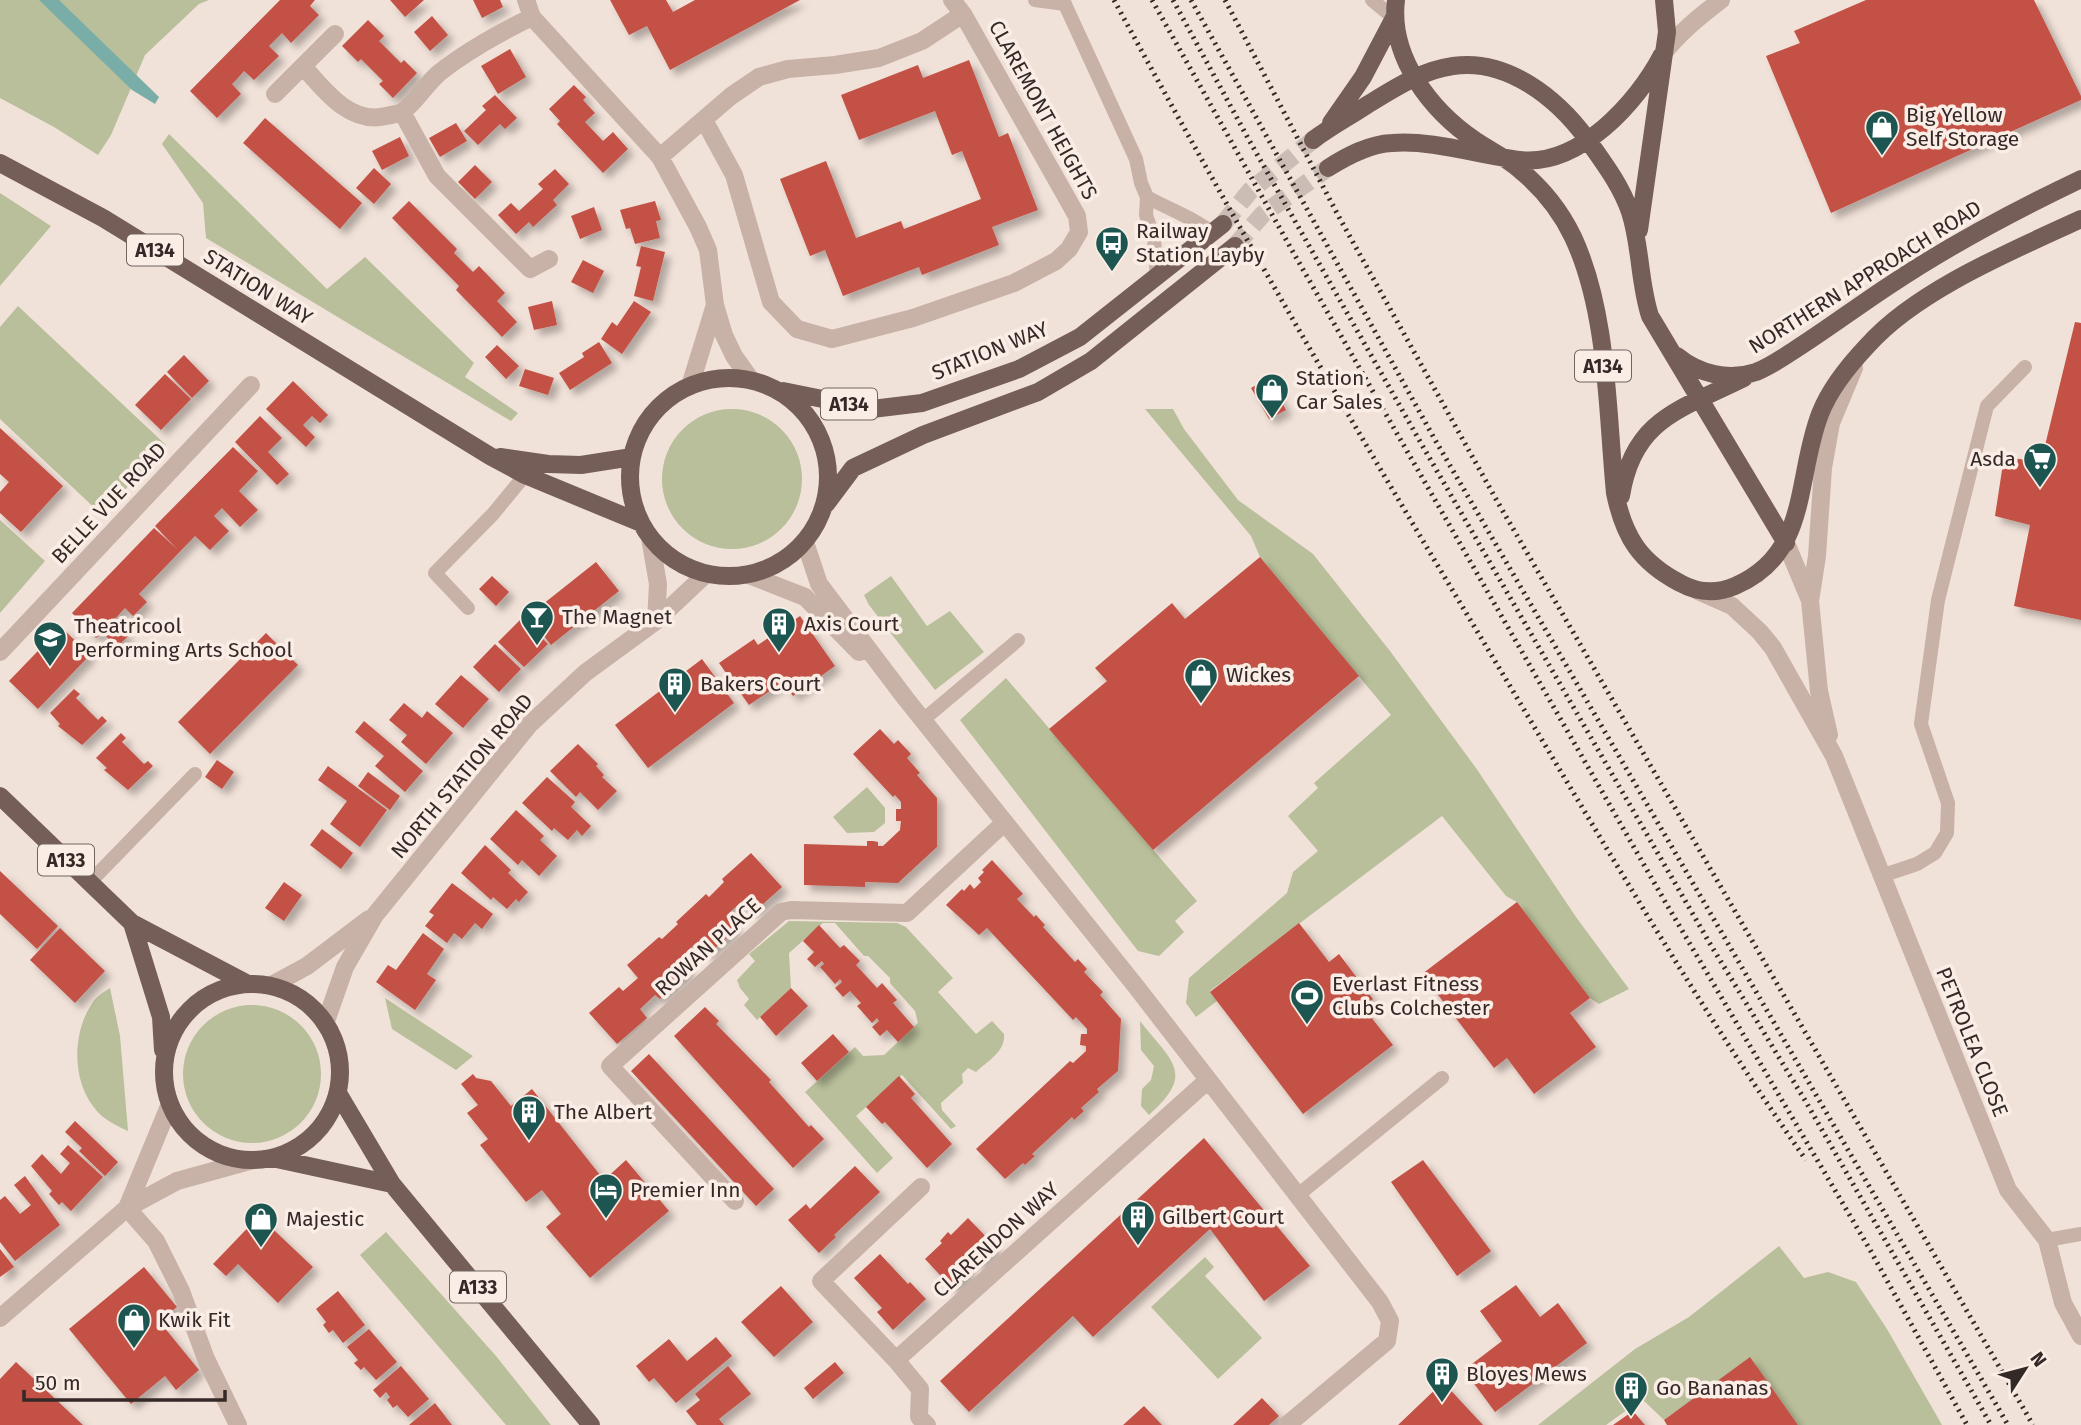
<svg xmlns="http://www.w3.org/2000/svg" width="2081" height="1425" viewBox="0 0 2081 1425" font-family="'Fira Sans',sans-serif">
  <defs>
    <filter id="shadow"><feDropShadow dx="6" dy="6" stdDeviation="3.5" flood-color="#0004"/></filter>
  </defs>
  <rect width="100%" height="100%" fill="#f1e2d9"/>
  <path fill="#b8bf9a" d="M0,0H209L199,4L145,55L111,135L98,155L54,127L0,98Z
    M169,134L327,289L365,257L474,363L465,377L518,413L511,421L206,238L203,203L162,144Z
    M0,193L51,226L0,286Z
    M18,306L166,445L102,515L0,419V327Z
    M1145,409H1173L1184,429L1238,500L1313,554L1390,651L1476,768L1576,917L1629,989L1599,1004L1590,998L1517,902L1506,896L1442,816L1210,991L1217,1001L1196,1017L1186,1003L1189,978L1287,893L1293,872L1318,851L1288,816L1318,788L1314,783L1391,715L1260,557L1251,536Z
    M662 479a70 70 0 1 1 140 0a70 70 0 1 1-140 0Z
    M0,520L45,561L0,613Z
    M891,576L927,626L950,611L984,652L935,690L869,605L864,595Z
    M1006,678L1197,901L1175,921L1184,932L1159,956L1138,951L960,720Z
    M867,787L885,808V823L874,832L847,833L833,817Z
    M789,921L897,923L906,927L953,978L938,992L976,1034L992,1021L1004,1034C1006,1051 988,1061 976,1072L968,1068L962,1074L963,1083L941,1103L942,1110L956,1126L951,1129L902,1075L856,1116L893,1158L877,1173L805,1092L855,1047L863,1056L884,1055L918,1023L915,1011L890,983V978L868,956H864L835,923H823L789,953L791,988L757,1020L744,1005L749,999L740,988L737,980L755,961L749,954Z
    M110,988L120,1036L128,1131C117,1126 103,1119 96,1110C71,1081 72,1032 93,1002C97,996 104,992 110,988Z
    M385,998L473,1056L456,1070L392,1029Z
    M183 1074a69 69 0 1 1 138 0a69 69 0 1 1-138 0Z
    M1140,1021C1172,1062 1196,1073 1149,1115L1141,1106L1142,1089L1151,1080L1154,1066L1141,1050Z
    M386,1232L496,1356L551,1425H506L360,1255Z
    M1779,1246L1804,1278L1828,1272L1856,1282L1887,1329L1942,1425H1798L1750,1359L1664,1420L1642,1399L1606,1425H1538L1635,1349L1689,1317Z
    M1205,1257L1214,1267L1205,1276L1262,1338L1218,1379L1151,1307Z"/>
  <path fill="#79ada8" d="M39,0H59L159,97L155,104L132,90Z"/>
  <path fill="#c35145" filter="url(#shadow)" d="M280,0H315L310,6L319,15L291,43L282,33L269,46L279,56L254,80L244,71L238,78L232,84L241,94L217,118L190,91Z
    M390,0H424L405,17Z
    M473,0H500L503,7L482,18Z
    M610,0H666L673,12L695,0H800L670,70L647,26L629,35Z
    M1866,0H2034L2081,96V100L1831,213L1766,56L1800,43L1794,31Z
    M432,16L448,35L430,51L414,32Z
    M368,20L384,36L379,41L401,63L404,60L417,73L393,98L379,84L383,81L361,59L358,62L342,46Z
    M510,49L526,77L498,94L481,66Z
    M969,60L999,137L1008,133L1038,210L992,227L999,245L922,275L919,267L843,296L825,250L810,256L780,179L826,161L856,238L901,221L904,229L981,199L962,151L952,155L935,111L859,140L841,95L918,65L923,78Z
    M574,85L586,97L583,100L595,113L585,122L603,141L613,132L628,149L603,173L557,124L560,121L549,109Z
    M495,95L517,118L505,129L500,124L478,145L464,131L486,110L482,106Z
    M265,118L362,203L340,229L243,143Z
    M456,123L467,141L440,157L429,138Z
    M400,137L409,156L382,170L372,151Z
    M475,165L492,182L475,199L458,182Z
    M374,168L391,184L374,204L356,188Z
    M555,169L569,184L553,200L557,205L533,227L529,222L516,234L498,215L511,203L519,211L543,189L538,184Z
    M409,201L457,249L454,253L473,272L479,266L505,293L497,301L517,322L502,337L456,290L459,286L392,218Z
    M655,201L661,220L656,221L660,238L635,244L630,228L626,229L620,210Z
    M594,207L602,230L580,239L571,216Z
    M641,246L665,252L653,301L634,296L641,267L636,266Z
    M583,260L604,271L593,293L571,282Z
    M552,301L557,325L534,330L528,307Z
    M634,301L651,312L622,354L601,339L612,322L617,326Z
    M2075,322L2081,323V620L2014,606L2030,525L1995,516L2004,457L2041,462Z
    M599,342L612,363L570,390L559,373L584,357L582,353Z
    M497,345L519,366L506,379L485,357Z
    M184,355L209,381L192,398L167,372Z
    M525,369L554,378L548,395L519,386Z
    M165,374L191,399L161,430L135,405Z
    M1269,378L1286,410L1269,419L1251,388Z
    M293,381L328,415L320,423L312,416L303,425L315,437L306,447L266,409Z
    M260,416L282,438L268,452L289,474L277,485L235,442Z
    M0,428L63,486L21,532L0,513V492L9,482L0,474Z
    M233,447L258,471L239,491L258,510L240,527L222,508L214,516L229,531L210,550L195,536L139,594L147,602L133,616L125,608L113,621L128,636L117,647L102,632L96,638L72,613L154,528L177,549L155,526Z
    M1260,557L1359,676L1153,850L1049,729L1107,681L1095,668L1172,603L1185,619Z
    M596,562L619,591L551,645L528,616Z
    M492,576L509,592L496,606L479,589Z
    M800,616L835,666L793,696L783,682L749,705L719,663L754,639L758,645Z
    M522,618L548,644L524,667L498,642Z
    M61,627L90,655L38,709L9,681Z
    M266,633L298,665L210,754L178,722Z
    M495,644L521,669L499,692L473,667Z
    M702,659L734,703L648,768L615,725Z
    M461,675L489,699L463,728L435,704Z
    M74,689L80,694L76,698L98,720L102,716L107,721L82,745L58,726L60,724L50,713Z
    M404,703L422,718L427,711L453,733L426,764L401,742L407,735L389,720Z
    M364,721L423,771L405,792L375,766L384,756L355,732Z
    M880,729L894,744L898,740L911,754L907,758L920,773L917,775L937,798V847L898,883L865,882V887L804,885V844L867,846V841H873L878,842V846H883L900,830L901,821H896V809H901V802L895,795L893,797L853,754Z
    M121,733L126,738L122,742L144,764L148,761L153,766L128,790L104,770L107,768L96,758Z
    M578,744L598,764L596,766L604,775L602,777L617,791L598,810L580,792L576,797L550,771Z
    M217,760L234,772L222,789L205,777Z
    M328,766L387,810L360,847L330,824L347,801L318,780Z
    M368,772L400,796L390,810L358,786Z
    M547,777L575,802L571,807L591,826L582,836L577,830L568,840L554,828L552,831L522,803Z
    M516,810L544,836L540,840L557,856L539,876L522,860L518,865L490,839Z
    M322,829L353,853L341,869L310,845Z
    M485,845L511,870L508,873L528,892L519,902L516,899L507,909L493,897L491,900L461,873Z
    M751,853L782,887L753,913L742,901L726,916L737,929L707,955L696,943L679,959L690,971L660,999L655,995L640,1009L647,1018L617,1044L589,1013L619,987L623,991L638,978L627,965L659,937L662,939L678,924L676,922L706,894L709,897L724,882L722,879Z
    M992,860L1023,894L1017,899L1034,917L1036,915L1045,925L1043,927L1075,962L1078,959L1087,969L1084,972L1103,992L1100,995L1121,1019L1118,1071L1097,1089L1099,1092L1081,1108L1084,1111L1074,1120L1072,1117L1032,1154L1035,1156L1025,1165L1023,1163L1005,1179L976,1149L1070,1061L1073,1063L1086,1051V1046L1080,1045L1081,1034H1087V1029L1076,1017L1073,1020L987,928L979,935L946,905L962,889L964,891L970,884L974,889L981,882L978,878L984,872L982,870Z
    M0,871L58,926L37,949L0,914Z
    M284,882L302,895L284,921L265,908Z
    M452,883L493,914L482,929L475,923L462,939L454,933L447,943L425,926L434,915L429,912Z
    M1517,902L1590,998L1570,1013L1596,1047L1534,1094L1507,1058L1494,1068L1422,974Z
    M1299,923L1329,962L1339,954L1373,999L1363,1007L1393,1045L1303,1114L1210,992Z
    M819,925L840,948L844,945L860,961L856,965L877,988L882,983L897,1000L893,1003L914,1027L898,1042L887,1030L880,1036L872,1027L879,1021L877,1018L872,1023L857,1006L861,1003L850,991L843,997L835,988L842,982L840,979L835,984L820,967L824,964L822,961L815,967L807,959L814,952L803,941Z
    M60,928L105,971L75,1003L30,960Z
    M423,933L444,949L427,974L436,980L415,1010L376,982L388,965L396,970Z
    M791,988L808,1006L776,1036L760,1017Z
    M705,1007L719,1021L716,1024L771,1080L769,1082L809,1127L811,1125L824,1139L793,1168L674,1036Z
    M833,1034L849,1052L817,1081L801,1063Z
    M649,1054L774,1189L756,1206L631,1071Z
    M473,1074L476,1078L491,1081L511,1106L532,1089L604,1180L626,1160L669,1211L590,1278L546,1227L561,1214L542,1190L526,1202L480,1145L488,1139L467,1113L478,1105L461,1084Z
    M899,1076L915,1094L911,1098L952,1144L927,1168L885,1122L882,1124L866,1107Z
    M75,1121L118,1162L105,1176L79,1151L82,1148L65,1132Z
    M1204,1138L1310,1266L1264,1301L1210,1229L1093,1337L1073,1316L969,1412L940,1381Z
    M68,1145L103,1177L71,1211L62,1202L59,1205L49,1194L52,1191L31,1166L42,1154L61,1174L70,1163L60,1154Z
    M1423,1160L1491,1251L1457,1276L1391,1182Z
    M855,1166L880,1192L834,1235L836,1237L819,1253L788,1220L806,1204L810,1209Z
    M25,1176L60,1225L15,1261L0,1242V1200L5,1196L20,1214L31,1205L14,1185Z
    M259,1216L313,1267L278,1303L238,1264L226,1276L213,1264Z
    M968,1218L997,1248L979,1265L974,1260L966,1267L971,1272L953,1289L925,1259L942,1243L940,1241L948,1232L951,1235Z
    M0,1249L14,1267L0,1277Z
    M880,1254L908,1284L910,1282L926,1299L893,1330L877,1312L882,1308L854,1278Z
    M144,1267L177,1307L159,1321L199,1370L176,1390L165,1376L131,1404L69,1329Z
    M1516,1285L1540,1317L1558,1303L1587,1343L1495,1412L1464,1370L1502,1341L1480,1311Z
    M781,1286L813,1322L774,1357L741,1322Z
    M338,1291L365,1325L343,1343L333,1330L329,1333L323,1325L326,1322L316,1309Z
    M369,1329L397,1362L376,1380L364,1367L361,1370L354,1363L358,1360L347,1347Z
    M716,1337L732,1356L676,1403L654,1378L649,1382L636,1366L669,1339L687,1361Z
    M1750,1357L1798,1425H1667L1664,1420Z
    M16,1362L83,1425H0V1379Z
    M835,1362L844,1373L813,1399L804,1388Z
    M401,1366L429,1399L408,1417L397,1405L393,1408L387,1400L390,1397L386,1392L380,1398L373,1390Z
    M728,1366L751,1394L719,1419L724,1425H697L686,1411L700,1400L695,1394Z
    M1443,1382L1483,1425H1398Z
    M1262,1398L1279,1416L1269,1425H1233Z
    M435,1403L452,1425H409Z
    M1144,1406L1162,1425H1123Z
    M1633,1411L1645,1425H1613Z"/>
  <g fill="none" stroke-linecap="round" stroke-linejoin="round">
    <path stroke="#cbbdb5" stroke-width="18" stroke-dasharray="18 9" stroke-linecap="butt" d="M1223,224L1250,191L1313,140
      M1235,246L1263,214L1328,168"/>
    <path stroke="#c8b1a6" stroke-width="14" d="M1035,0L1065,4
      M1063,0L1136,159L1141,183L1147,197L1146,215L1154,238L1157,278
      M1372,0L1394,18
      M1147,197C1168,209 1195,218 1212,233
      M468,608L435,573L493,514L525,475
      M923,720L1018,640
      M1881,876L1917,864L1935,853L1947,833L1948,803L1921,724L1938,600L1987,406L2025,367
      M90,882L195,774
      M1298,1195L1442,1078
      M2047,1240L2081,1234"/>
    <path stroke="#c8b1a6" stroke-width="18" d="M526,0L532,17L660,157L698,227L708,250L715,305L724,335L734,356L751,380
      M303,66C324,90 350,125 386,116C390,115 398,114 402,112C413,105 427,83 439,73C468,50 499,33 532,17
      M275,94L335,34
      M402,112L437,176L530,269L549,259
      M704,120L734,175L771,302L797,329L832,339L913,318L1014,283L1056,261L1069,249L1079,232L1077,216L963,14L952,0
      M660,157L731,96L759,77L788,69L835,65L879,58L922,41L963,14
      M690,386L715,305
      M805,542L819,584L906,699L1138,989L1380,1302L1390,1321L1387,1341L1287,1425
      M1786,543L1809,598
      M749,575L805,597L859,652
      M1698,591L1732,606L1760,632L1773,648L1834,756L2008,1190L2047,1240L2063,1303L2081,1336
      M0,652L251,385
      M1829,735L1819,691L1810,601L1817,556L1823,468L1831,423L1854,368
      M921,1187L821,1281L896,1360L1208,1080
      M735,1201L610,1066L781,912L791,910L907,913L1004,823
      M127,1208L156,1241L181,1291L206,1359L238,1425
      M896,1360L920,1389L919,1417L927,1425"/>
    <path stroke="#c8b1a6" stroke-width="18" d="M1662,55C1679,33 1699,17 1721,0
      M650,538L658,584L656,621
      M270,986L307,966L369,919
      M325,1024L345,967L375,915L529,725L585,673L656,621L706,574
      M127,1208L170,1104
      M0,1318L127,1208L177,1181L253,1160"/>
    <path stroke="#765e58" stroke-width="18" d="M1396,0C1389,57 1431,111 1476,141C1491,151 1507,158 1520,170C1542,188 1561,212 1573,237C1608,312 1607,410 1615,493C1624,537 1640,562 1680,583C1698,593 1716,594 1735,586C1810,554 1795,479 1820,414C1830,388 1849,365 1868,345C1917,290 2014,250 2081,219
      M1331,123L1363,77L1394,18
      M1313,140C1330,127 1349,117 1367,105C1393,89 1422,70 1453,66C1507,58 1557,98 1587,139C1603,162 1621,185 1630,212C1641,246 1639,282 1650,316L1786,543
      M0,163L103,218L490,456L525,475L641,523
      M1328,168C1347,156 1369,144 1392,143C1435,140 1477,155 1519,160C1579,167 1637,103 1662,55
      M1639,230L1667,32L1664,0
      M1677,356C1699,374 1728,381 1756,372C1769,367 1782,358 1793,351C1826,330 1858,306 1890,285C1950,245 2016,210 2081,179
      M630 477a99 99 0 1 1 198 0a99 99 0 1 1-198 0Z
      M783,391L872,409L922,403L1019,369L1080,337L1223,224
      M500,457L548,464L581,465L632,457
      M1621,496C1633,418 1682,409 1744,378
      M826,504L853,468L923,435L1038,392L1091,361L1235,246
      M0,796L132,923L246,983
      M132,923L161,1017L163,1050
      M164 1072a88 88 0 1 1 176 0a88 88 0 1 1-176 0Z
      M338,1093L392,1184L591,1425
      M272,1158L392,1184"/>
    <path stroke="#342927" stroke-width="5" stroke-dasharray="2 5" stroke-linecap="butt" d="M1114,0C1231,217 1356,430 1483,641C1588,816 1689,993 1806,1160
      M1152,0L1293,252L1667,905L1869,1248L1967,1425
      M1173,0L1249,140L1422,445L1709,942L1806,1102L1991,1425
      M1191,0L1434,438L2008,1425
      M1225,0L1339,217L1497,501L2033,1425"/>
  </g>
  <defs>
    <g id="shop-pin" transform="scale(1.75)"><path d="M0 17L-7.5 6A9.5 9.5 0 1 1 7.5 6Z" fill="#1d5550" stroke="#f9ede6"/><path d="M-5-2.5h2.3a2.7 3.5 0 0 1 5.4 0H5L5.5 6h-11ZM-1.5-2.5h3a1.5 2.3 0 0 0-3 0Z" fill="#fff"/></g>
    <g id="bus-pin" transform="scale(1.75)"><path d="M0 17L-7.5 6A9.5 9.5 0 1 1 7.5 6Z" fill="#1d5550" stroke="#f9ede6"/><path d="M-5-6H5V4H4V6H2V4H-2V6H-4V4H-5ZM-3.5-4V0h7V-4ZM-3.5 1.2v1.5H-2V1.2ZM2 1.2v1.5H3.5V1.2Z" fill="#fff"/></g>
    <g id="supermarket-pin" transform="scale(1.75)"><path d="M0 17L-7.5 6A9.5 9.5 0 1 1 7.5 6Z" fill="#1d5550" stroke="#f9ede6"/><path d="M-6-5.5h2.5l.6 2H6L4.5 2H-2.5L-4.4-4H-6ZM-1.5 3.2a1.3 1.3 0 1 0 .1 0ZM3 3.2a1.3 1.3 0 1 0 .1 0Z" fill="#fff"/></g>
    <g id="bar-pin" transform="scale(1.75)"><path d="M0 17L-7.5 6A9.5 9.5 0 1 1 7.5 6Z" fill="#1d5550" stroke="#f9ede6"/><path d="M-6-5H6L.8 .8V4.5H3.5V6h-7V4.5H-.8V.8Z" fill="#fff"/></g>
    <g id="building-pin" transform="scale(1.75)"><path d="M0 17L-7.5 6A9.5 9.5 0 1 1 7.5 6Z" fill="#1d5550" stroke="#f9ede6"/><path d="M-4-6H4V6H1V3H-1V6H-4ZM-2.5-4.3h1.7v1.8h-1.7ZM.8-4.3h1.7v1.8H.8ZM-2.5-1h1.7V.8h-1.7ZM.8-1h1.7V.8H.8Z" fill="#fff"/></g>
    <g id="school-pin" transform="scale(1.75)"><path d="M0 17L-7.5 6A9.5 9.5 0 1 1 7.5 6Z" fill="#1d5550" stroke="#f9ede6"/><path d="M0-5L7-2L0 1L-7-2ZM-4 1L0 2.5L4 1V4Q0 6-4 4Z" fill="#fff"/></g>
    <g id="stadium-pin" transform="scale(1.75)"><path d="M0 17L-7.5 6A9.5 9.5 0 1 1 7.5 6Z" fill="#1d5550" stroke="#f9ede6"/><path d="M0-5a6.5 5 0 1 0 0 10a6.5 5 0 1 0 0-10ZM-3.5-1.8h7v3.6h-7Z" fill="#fff"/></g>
    <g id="hotel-pin" transform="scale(1.75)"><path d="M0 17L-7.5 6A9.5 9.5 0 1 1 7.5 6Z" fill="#1d5550" stroke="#f9ede6"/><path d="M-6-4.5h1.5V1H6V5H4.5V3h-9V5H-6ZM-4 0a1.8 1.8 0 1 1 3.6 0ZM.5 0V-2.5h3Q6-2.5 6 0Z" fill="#fff"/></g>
  </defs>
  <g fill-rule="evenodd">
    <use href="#shop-pin" x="1882" y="127"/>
    <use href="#bus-pin" x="1112" y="243"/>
    <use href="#shop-pin" x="1272" y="390"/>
    <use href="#supermarket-pin" x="2040" y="459"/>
    <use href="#bar-pin" x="537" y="617"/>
    <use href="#building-pin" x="779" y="624"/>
    <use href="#school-pin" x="50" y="638"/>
    <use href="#shop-pin" x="1201" y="675"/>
    <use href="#building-pin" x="675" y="684"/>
    <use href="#stadium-pin" x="1307" y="996"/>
    <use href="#building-pin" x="529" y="1112"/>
    <use href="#hotel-pin" x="606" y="1190"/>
    <use href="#building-pin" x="1138" y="1217"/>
    <use href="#shop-pin" x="261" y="1219"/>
    <use href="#shop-pin" x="134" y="1320"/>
    <use href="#building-pin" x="1442" y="1374"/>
    <use href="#building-pin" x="1631" y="1388"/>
  </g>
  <g text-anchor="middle" stroke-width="7" stroke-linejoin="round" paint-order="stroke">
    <g fill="#f9ede6" stroke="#6f6460" stroke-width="2">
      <rect x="127" y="234.5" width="56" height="31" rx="5"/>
      <rect x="1575" y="350.5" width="56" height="31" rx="5"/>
      <rect x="821" y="388.5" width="56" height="31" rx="5"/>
      <rect x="38" y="844.5" width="56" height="31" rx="5"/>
      <rect x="450" y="1271.5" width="56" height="31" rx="5"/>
    </g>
    <g font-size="19" font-weight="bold" fill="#342927">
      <text x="155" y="257">A134</text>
      <text x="1603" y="373">A134</text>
      <text x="849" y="411">A134</text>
      <text x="66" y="867">A133</text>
      <text x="478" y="1294">A133</text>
    </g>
    <g font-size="21" fill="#342927" stroke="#f9ede6">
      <text transform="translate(1043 110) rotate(61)" y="7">CLAREMONT HEIGHTS</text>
      <text transform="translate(1865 277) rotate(-32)" y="7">NORTHERN APPROACH ROAD</text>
      <text transform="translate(258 287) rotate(32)" y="7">STATION WAY</text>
      <text transform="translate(990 351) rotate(-22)" y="7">STATION WAY</text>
      <text transform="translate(109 503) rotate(-47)" y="7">BELLE VUE ROAD</text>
      <text transform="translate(462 776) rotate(-50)" y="7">NORTH STATION ROAD</text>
      <text transform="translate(708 947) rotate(-42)" y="7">ROWAN PLACE</text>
      <text transform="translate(1972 1042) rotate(68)" y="7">PETROLEA CLOSE</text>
      <text transform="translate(996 1240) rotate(-42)" y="7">CLARENDON WAY</text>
    </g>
    <g font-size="21" fill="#342927" stroke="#f9ede6" text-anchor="start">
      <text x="1906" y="122">Big Yellow<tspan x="1906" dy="24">Self Storage</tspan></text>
      <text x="1136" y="238">Railway<tspan x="1136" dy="24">Station Layby</tspan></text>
      <text x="1296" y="385">Station<tspan x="1296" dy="24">Car Sales</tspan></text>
      <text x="2016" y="466" text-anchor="end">Asda</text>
      <text x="562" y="624">The Magnet</text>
      <text x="804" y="631">Axis Court</text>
      <text x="74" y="633">Theatricool<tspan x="74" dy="24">Performing Arts School</tspan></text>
      <text x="1226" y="682">Wickes</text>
      <text x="700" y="691">Bakers Court</text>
      <text x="1332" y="991">Everlast Fitness<tspan x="1332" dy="24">Clubs Colchester</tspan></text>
      <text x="554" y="1119">The Albert</text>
      <text x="630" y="1197">Premier Inn</text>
      <text x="1162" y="1224">Gilbert Court</text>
      <text x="286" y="1226">Majestic</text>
      <text x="158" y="1327">Kwik Fit</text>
      <text x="1466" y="1381">Bloyes Mews</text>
      <text x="1656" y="1395">Go Bananas</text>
    </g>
  </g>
  <g transform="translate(2025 1369) rotate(54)" stroke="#f9ede6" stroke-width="5" paint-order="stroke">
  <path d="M0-5L12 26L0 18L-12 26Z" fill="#342927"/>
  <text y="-10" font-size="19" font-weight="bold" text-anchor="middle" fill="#342927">N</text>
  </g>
  <path d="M24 1390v10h201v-10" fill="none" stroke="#342927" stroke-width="3.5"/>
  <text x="35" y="1390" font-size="21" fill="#342927" stroke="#f9ede6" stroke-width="5" paint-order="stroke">50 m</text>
</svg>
